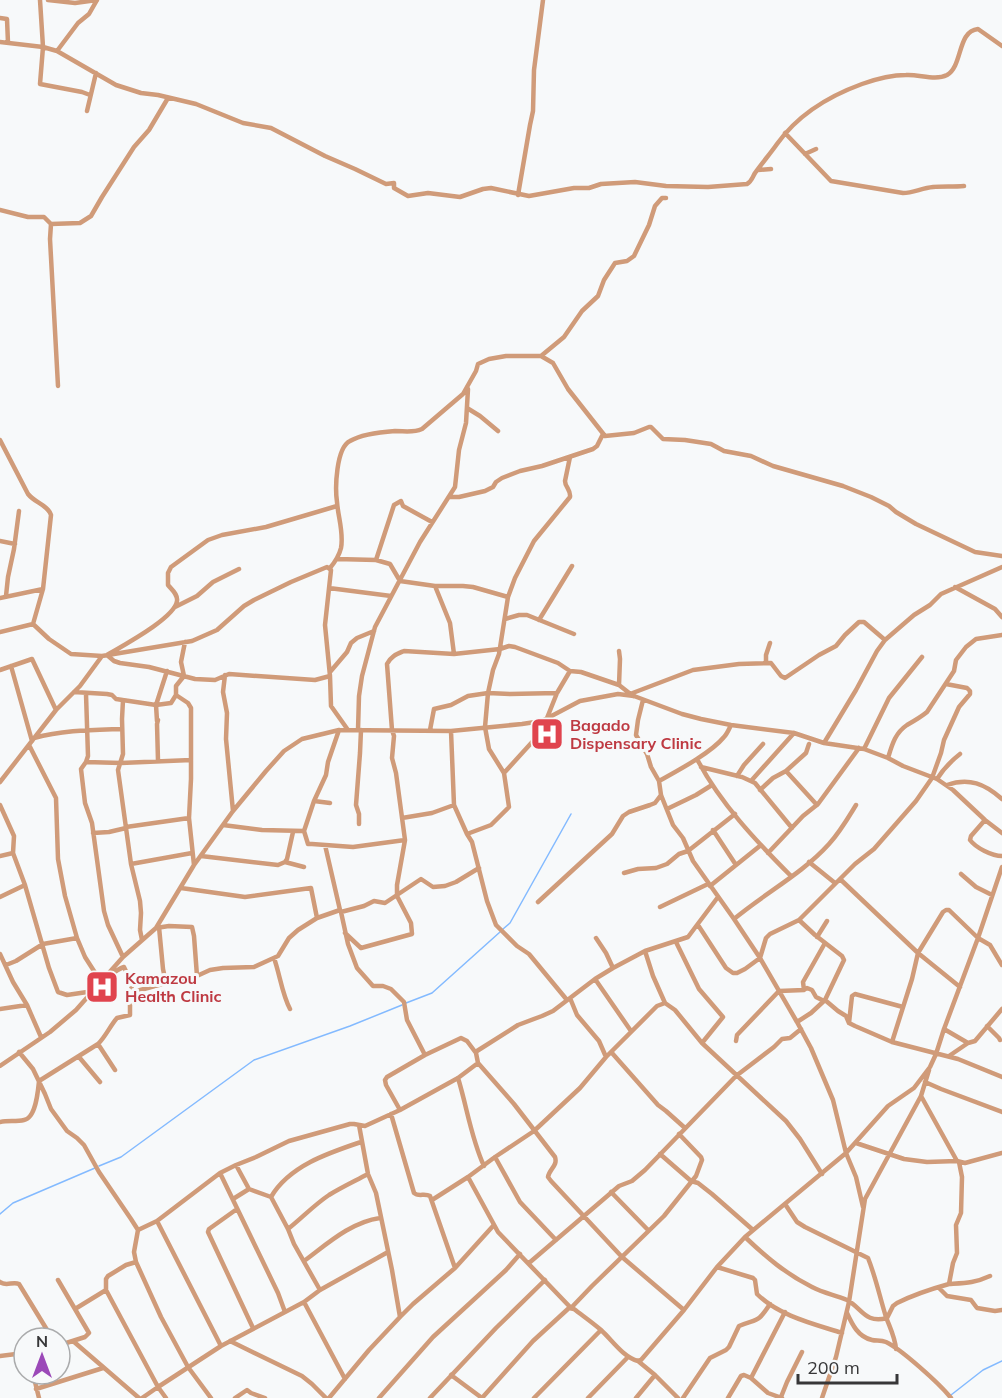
<svg xmlns="http://www.w3.org/2000/svg" width="1002" height="1398" viewBox="0 0 1002 1398" font-family="Mulish,sans-serif">
  <rect width="100%" height="100%" fill="#f7f9fa"/>
  <g fill="none" stroke-linecap="round" stroke-linejoin="round">
    <path stroke="#83baff" stroke-width="1.5" d="M503,929L510,923L571,814
      M406,1003L432,993L500,932
      M99,1166L121,1157L254,1060L350,1026L402,1005
      M0,1214L13,1203L95,1168
      M951,1395L983,1370L1002,1361"/>
    <path stroke="#d09b79" stroke-width="4.5" d="M40,0L43,47L40,84L82,92L90,95
      M48,0L75,3L97,0
      M0,18L7,19L8,43
      M0,42L43,47L57,51L116,85L141,93L158,95L196,104L243,123L271,128L325,156L355,169L386,184L394,183V188L408,196L428,193L460,197L483,189L491,188L529,196L574,188H589L601,184L635,182L666,186L708,187L747,184C752,181 752,178 755,173C762,163 770,154 777,144C797,116 829,96 862,84C876,79 891,75 906,75C919,74 935,81 947,75C963,66 957,31 978,29L1002,46
      M57,51L78,23L89,14L97,0
      M87,111L96,73
      M785,133L831,181L903,193C913,193 922,188 933,187C943,186 953,187 964,186
      M805,154L816,149
      M758,170L771,169
      M518,195L530,125L533,111L534,70L543,0
      M0,210L28,217H44L51,224L80,223L91,216L102,197L134,147L149,130L168,98
      M51,224L50,239L58,386
      M541,356L564,337L582,311L598,296L604,280L615,263L627,261L634,256L649,225L655,206L662,198H666
      M467,408L480,416L498,431
      M0,440L28,494C35,503 48,505 51,515L43,589L33,624L0,632
      M449,497H459L485,491L493,487L496,482L502,478L520,471L542,466L593,449L597,446L603,434
      M0,541L15,544
      M337,559L376,560L390,564L400,581L435,586L450,623L454,654
      M376,560L394,505L401,501L403,506L432,522
      M330,568C335,562 339,556 341,548C344,533 338,517 337,502C335,488 336,448 350,441C362,434 381,432 395,431C405,431 413,433 422,429L463,394L476,371L478,364L489,359L506,356H541L553,363L568,389L605,436L634,433L649,427H651L663,439L685,440L711,444L724,451L751,456L773,466L843,486L871,497L889,506L896,512L916,524L975,552L1002,556
      M435,586H463L473,587L508,597
      M955,587L995,609L1002,617
      M329,588L391,596
      M6,596L8,577L14,549L19,511
      M0,598L43,589
      M175,607L197,596L213,582L239,569
      M505,619L519,615H527L574,634
      M539,620L572,566
      M33,624L49,639L71,654L102,656
      M619,651L620,659L619,685
      M766,663V655L770,643
      M11,666L32,741
      M0,670L32,659L56,710
      M330,672L347,652L351,643L357,638L374,631
      M225,675L223,692L227,713L226,739L233,811
      M330,676L315,680L229,674L215,680L195,679L149,667L120,663L114,661L107,655C122,646 175,618 177,601C178,594 172,590 168,585V573L171,567L208,540L222,535L266,527L337,506
      M74,692L107,694L112,695L116,699L156,705L171,703L176,695V686L184,676L181,662L185,642
      M86,694L88,756L86,762L81,769L85,803L92,823L104,911L108,925L123,957
      M630,694L693,670L739,664L771,663L781,676L785,678L819,655L836,646L845,635L859,622H864L885,640
      M176,695L188,703L191,708V779L189,818L194,865
      M123,700L122,719L123,754L118,770L131,864L140,901L141,913L140,930L142,940
      M643,700L638,720L636,735L647,754L651,767L659,781L661,795L673,825L683,838L693,861L734,919L760,958L797,1022L811,1048L833,1100L846,1153L856,1177L863,1207
      M547,718L557,693L570,671
      M157,721L156,705L167,671
      M358,730L359,696L362,676L375,627L420,542L455,487L459,450L466,423L468,389
      M430,730L434,709L451,705L468,696L488,693L510,694L557,693
      M451,731L454,805L467,834L472,842L487,901L496,925L517,946L529,954L567,1000
      M34,738C63,730 92,730 122,729
      M824,743L856,690L877,651L885,640L914,615L930,605L941,594L1002,567
      M864,749L889,698L922,657
      M888,758C892,745 895,733 907,725C914,721 921,717 927,712L954,671L956,660L966,647L976,639L1002,635
      M697,759C720,803 756,841 791,876
      M158,761L157,724L158,720
      M86,762L121,763L191,760
      M701,767L742,777L755,783L792,828
      M786,771L817,805
      M504,773L489,749L485,727L488,693L493,670L499,654L508,597L515,578L534,541L570,497C571,490 565,487 565,481L570,457
      M737,776L744,765L763,744
      M937,779C944,768 951,761 960,754
      M659,781C677,771 711,753 724,737C727,734 729,729 731,725
      M751,781L794,733
      M0,782L56,710L80,686L102,656L192,641L217,630L244,606L254,600L291,582L327,567L331,570L325,625L330,676L331,706L348,730
      M947,785C969,777 985,784 1002,799
      M760,790L773,778L786,771L806,753L809,744
      M314,801L330,803
      M0,805L14,836L13,853L25,885L49,968L58,992L67,995L94,991
      M667,809L696,795L712,785
      M402,818L432,813L454,805
      M985,820L971,836L970,840C976,848 992,856 1002,856
      M359,824V814L356,805L360,753L361,730
      M223,825L262,830L304,831L314,801L326,775L328,762L339,730
      M126,827L189,818
      M713,830L736,865
      M304,831L308,844H312L353,847L405,840
      M93,833L109,832L126,828
      M467,834L491,825L509,807L504,773L534,740L552,716
      M325,845L340,910
      M768,853L803,816L818,804L859,748
      M0,856L13,853
      M201,856L278,865L285,862L304,867
      M285,862L287,859L293,832
      M809,862L835,883
      M131,864L192,853
      M624,873L638,869L656,868L667,864L679,854L688,851L735,814
      M961,874L976,887L992,895
      M840,879L918,953L960,987
      M710,886L761,845
      M181,888L245,897L311,888L317,918
      M0,897L25,885
      M538,902L612,834L623,816L629,812L650,805L655,803L661,795
      M660,907L708,884
      M341,912L348,944L357,968L373,986H383L391,989L404,1002L407,1020L425,1055
      M734,919C765,893 802,874 829,844C840,832 848,818 856,805
      M698,925L726,968L733,973H737L745,969L760,958L766,938L770,934L799,920L855,864L874,849L916,801L932,778L941,753L944,740L959,707L970,694V691L967,688L946,684
      M159,927L163,969L166,983
      M156,928L169,926L192,927L194,936L197,976
      M345,933L361,948L412,934L411,923L397,896V885L405,840L396,773L392,758L394,736L392,730L387,664C391,656 397,654 404,651L454,654L500,649L509,646L515,647L558,663L570,671L581,672L619,685L633,696
      M817,937L827,921
      M596,938L606,953L613,968
      M676,942L699,989L723,1017L702,1043
      M645,951L653,976L665,1003L675,1010L702,1043L786,1121L800,1139L822,1174
      M0,954L13,982L27,1005L41,1037
      M274,958C280,975 282,994 290,1009
      M6,965L16,961L43,944L77,938
      M595,979L631,1031
      M133,992L166,983L188,980L210,970L223,968L254,967L278,956L289,938L298,930L317,918L340,910L341,912L364,906L374,901L385,903L421,879L433,887L445,886L456,882L479,868
      M570,998L577,1015L599,1041L606,1057
      M825,1000L838,1011L846,1016L849,1023L855,1026L892,1042L958,1059L1002,1077
      M824,1001L816,997L812,990L807,988L804,990L803,982L825,943
      M0,1009L27,1005
      M797,1022L811,1013L825,1000L844,960L842,956L815,935L799,920
      M849,1023L852,996L855,994L903,1007
      M987,1026L999,1038L1000,1040
      M944,1029L968,1043
      M736,1041L737,1035L779,991L804,990
      M892,1042L912,979L918,953L943,912L946,910H949L978,938L990,945L1002,965
      M98,1044L115,1070
      M19,1052L33,1069L45,1094L51,1109L67,1131L77,1138L84,1145L99,1172L131,1219L138,1230L134,1252L136,1262L161,1317L188,1367L211,1398
      M612,1053L658,1105L666,1111L685,1128
      M949,1056L968,1043L975,1041L1002,1009
      M79,1057L100,1082
      M0,1066L50,1032L76,1010L123,957L156,928L194,865L233,811L266,771L284,751L302,739L339,730L451,731L522,724L542,721L580,701L618,694L634,696L682,714L701,719L731,725L794,733L824,743L864,749L888,758L903,766L937,779L953,790L985,820L1002,833
      M458,1078C467,1107 471,1138 484,1166
      M925,1082L941,1089L1002,1112
      M921,1096L957,1161L965,1163L1002,1153
      M400,1110L386,1085L385,1080L387,1077L425,1055L461,1038L467,1041L476,1053
      M391,1114L414,1193C418,1197 425,1193 430,1196L455,1268
      M0,1122C8,1120 16,1122 24,1120C36,1118 38,1091 39,1081L98,1044C106,1036 110,1026 117,1018L130,1015V1003L133,1001C133,988 130,978 124,967C115,970 109,977 101,982L85,957L77,938L65,896L58,859L56,798L29,745
      M359,1125L368,1174L376,1193L392,1270L400,1317
      M856,1143L904,1159L927,1162L957,1161
      M660,1154L691,1181L698,1183L712,1194L753,1230
      M495,1157L520,1202L556,1240
      M236,1165L249,1189
      M220,1173L278,1293L285,1312
      M468,1177L498,1232L571,1308L592,1286L664,1216L696,1176L702,1160L701,1157L679,1134
      M611,1192L648,1230
      M271,1197C289,1166 328,1153 361,1142
      M233,1199L249,1189L271,1197L288,1229L294,1244L320,1290
      M432,1200L468,1177L495,1157L534,1131L580,1088L606,1057L657,1006L665,1003
      M785,1204L797,1222L805,1227L868,1258C876,1278 880,1298 886,1317C890,1328 895,1337 896,1349
      M237,1209L209,1229L208,1232L253,1328
      M157,1221L221,1346
      M288,1229C302,1218 314,1205 329,1195C342,1187 355,1181 368,1174
      M138,1230L157,1221L220,1173L236,1165L256,1157L289,1141L350,1124H354L365,1126L400,1110L458,1078L478,1063
      M745,1237C766,1257 786,1274 812,1287C823,1293 835,1295 847,1300C862,1308 865,1324 887,1318L893,1306L897,1303C913,1295 931,1289 949,1284L953,1263L957,1253L956,1225L961,1213L962,1177L959,1162
      M304,1261C327,1244 351,1222 380,1218
      M136,1262L126,1265L108,1276L106,1279V1290L158,1387L142,1398
      M529,1263L619,1186L632,1181L645,1170L736,1076L774,1047L782,1039L790,1038L801,1029
      M717,1267L753,1278L755,1280L757,1294C779,1316 814,1324 842,1333
      M58,1280L89,1333L85,1337L60,1345
      M0,1282C6,1287 13,1281 19,1284L52,1338
      M949,1284C965,1283 975,1283 990,1276
      M939,1288L947,1296L971,1300L977,1308L995,1311L1002,1310
      M304,1302L345,1379
      M75,1309L106,1290
      M684,1310L622,1257L551,1181L548,1177C549,1169 558,1166 555,1157L514,1104L478,1063L476,1053L477,1051L518,1025L542,1016L553,1011L595,979L613,968L645,951L688,937L718,897
      M847,1313C852,1324 858,1337 872,1340C876,1341 881,1340 886,1342C901,1349 940,1384 951,1398
      M73,1341L139,1398
      M230,1341L302,1376L312,1384L326,1398
      M0,1356L24,1353
      M638,1361L655,1375L678,1398
      M33,1374L39,1398
      M451,1375L482,1398
      M751,1378L785,1312
      M36,1389L103,1368
      M781,1397L787,1382L802,1352
      M166,1398L158,1387L221,1346L304,1302L320,1290L388,1252
      M235,1398L247,1390L251,1393L265,1398
      M329,1398L369,1350L400,1317L413,1304L455,1268L493,1226
      M379,1398L433,1337L506,1270L520,1254
      M430,1398L496,1328L545,1280
      M482,1398L533,1341L569,1308L574,1309C583,1316 593,1323 601,1330C613,1341 623,1357 638,1361L641,1360L684,1310L717,1267L745,1237L846,1153L888,1106L914,1088L930,1067L936,1054L944,1029L978,938L1002,867
      M534,1398L601,1330
      M588,1398L628,1357
      M636,1398L655,1375
      M683,1398L710,1358L726,1350L729,1347L739,1326C758,1318 757,1324 770,1304
      M728,1398L741,1376L744,1375L751,1378L768,1393L782,1398
      M822,1398L836,1357L849,1302L865,1199L921,1096L929,1070"/>
  </g>
  <defs>
    <g id="hospital-square" transform="scale(1.725)"><rect x="-9" y="-9" width="18" height="18" rx="4" fill="#e0444e" stroke="#f7f9fa"/><path d="M-5-5h3v3.5h4V-5h3V5h-3V1.5h-4V5h-3Z" fill="#fff"/></g>
  </defs>
  <g fill-rule="evenodd">
    <use href="#hospital-square" x="547" y="734"/>
    <use href="#hospital-square" x="102" y="987"/>
  </g>
  <g text-anchor="middle" stroke-width="6" stroke-linejoin="round" paint-order="stroke">
    <g font-size="16" font-weight="bold" fill="#be3a42" stroke="#f7f9fa" text-anchor="start">
      <text x="570" y="731">Bagado<tspan x="570" dy="18">Dispensary Clinic</tspan></text>
      <text x="125" y="984">Kamazou<tspan x="125" dy="18">Health Clinic</tspan></text>
    </g>
  </g>
  <g transform="translate(42 1356)"><circle r="28" fill="#f7f9fa" stroke="#aaabac" stroke-width="1.5"/>
  <path d="M0-4.5L10 22L0 15L-10 22Z" fill="#9b49b8"/>
  <text y="-9" font-size="16" font-weight="bold" text-anchor="middle" fill="#373738">N</text>
  </g>
  <path d="M798 1374v9h99v-9" fill="none" stroke="#373738" stroke-width="3"/>
  <text x="807" y="1374" font-size="18" fill="#373738" stroke="#f7f9fa" stroke-width="4.5" paint-order="stroke">200 m</text>
</svg>
